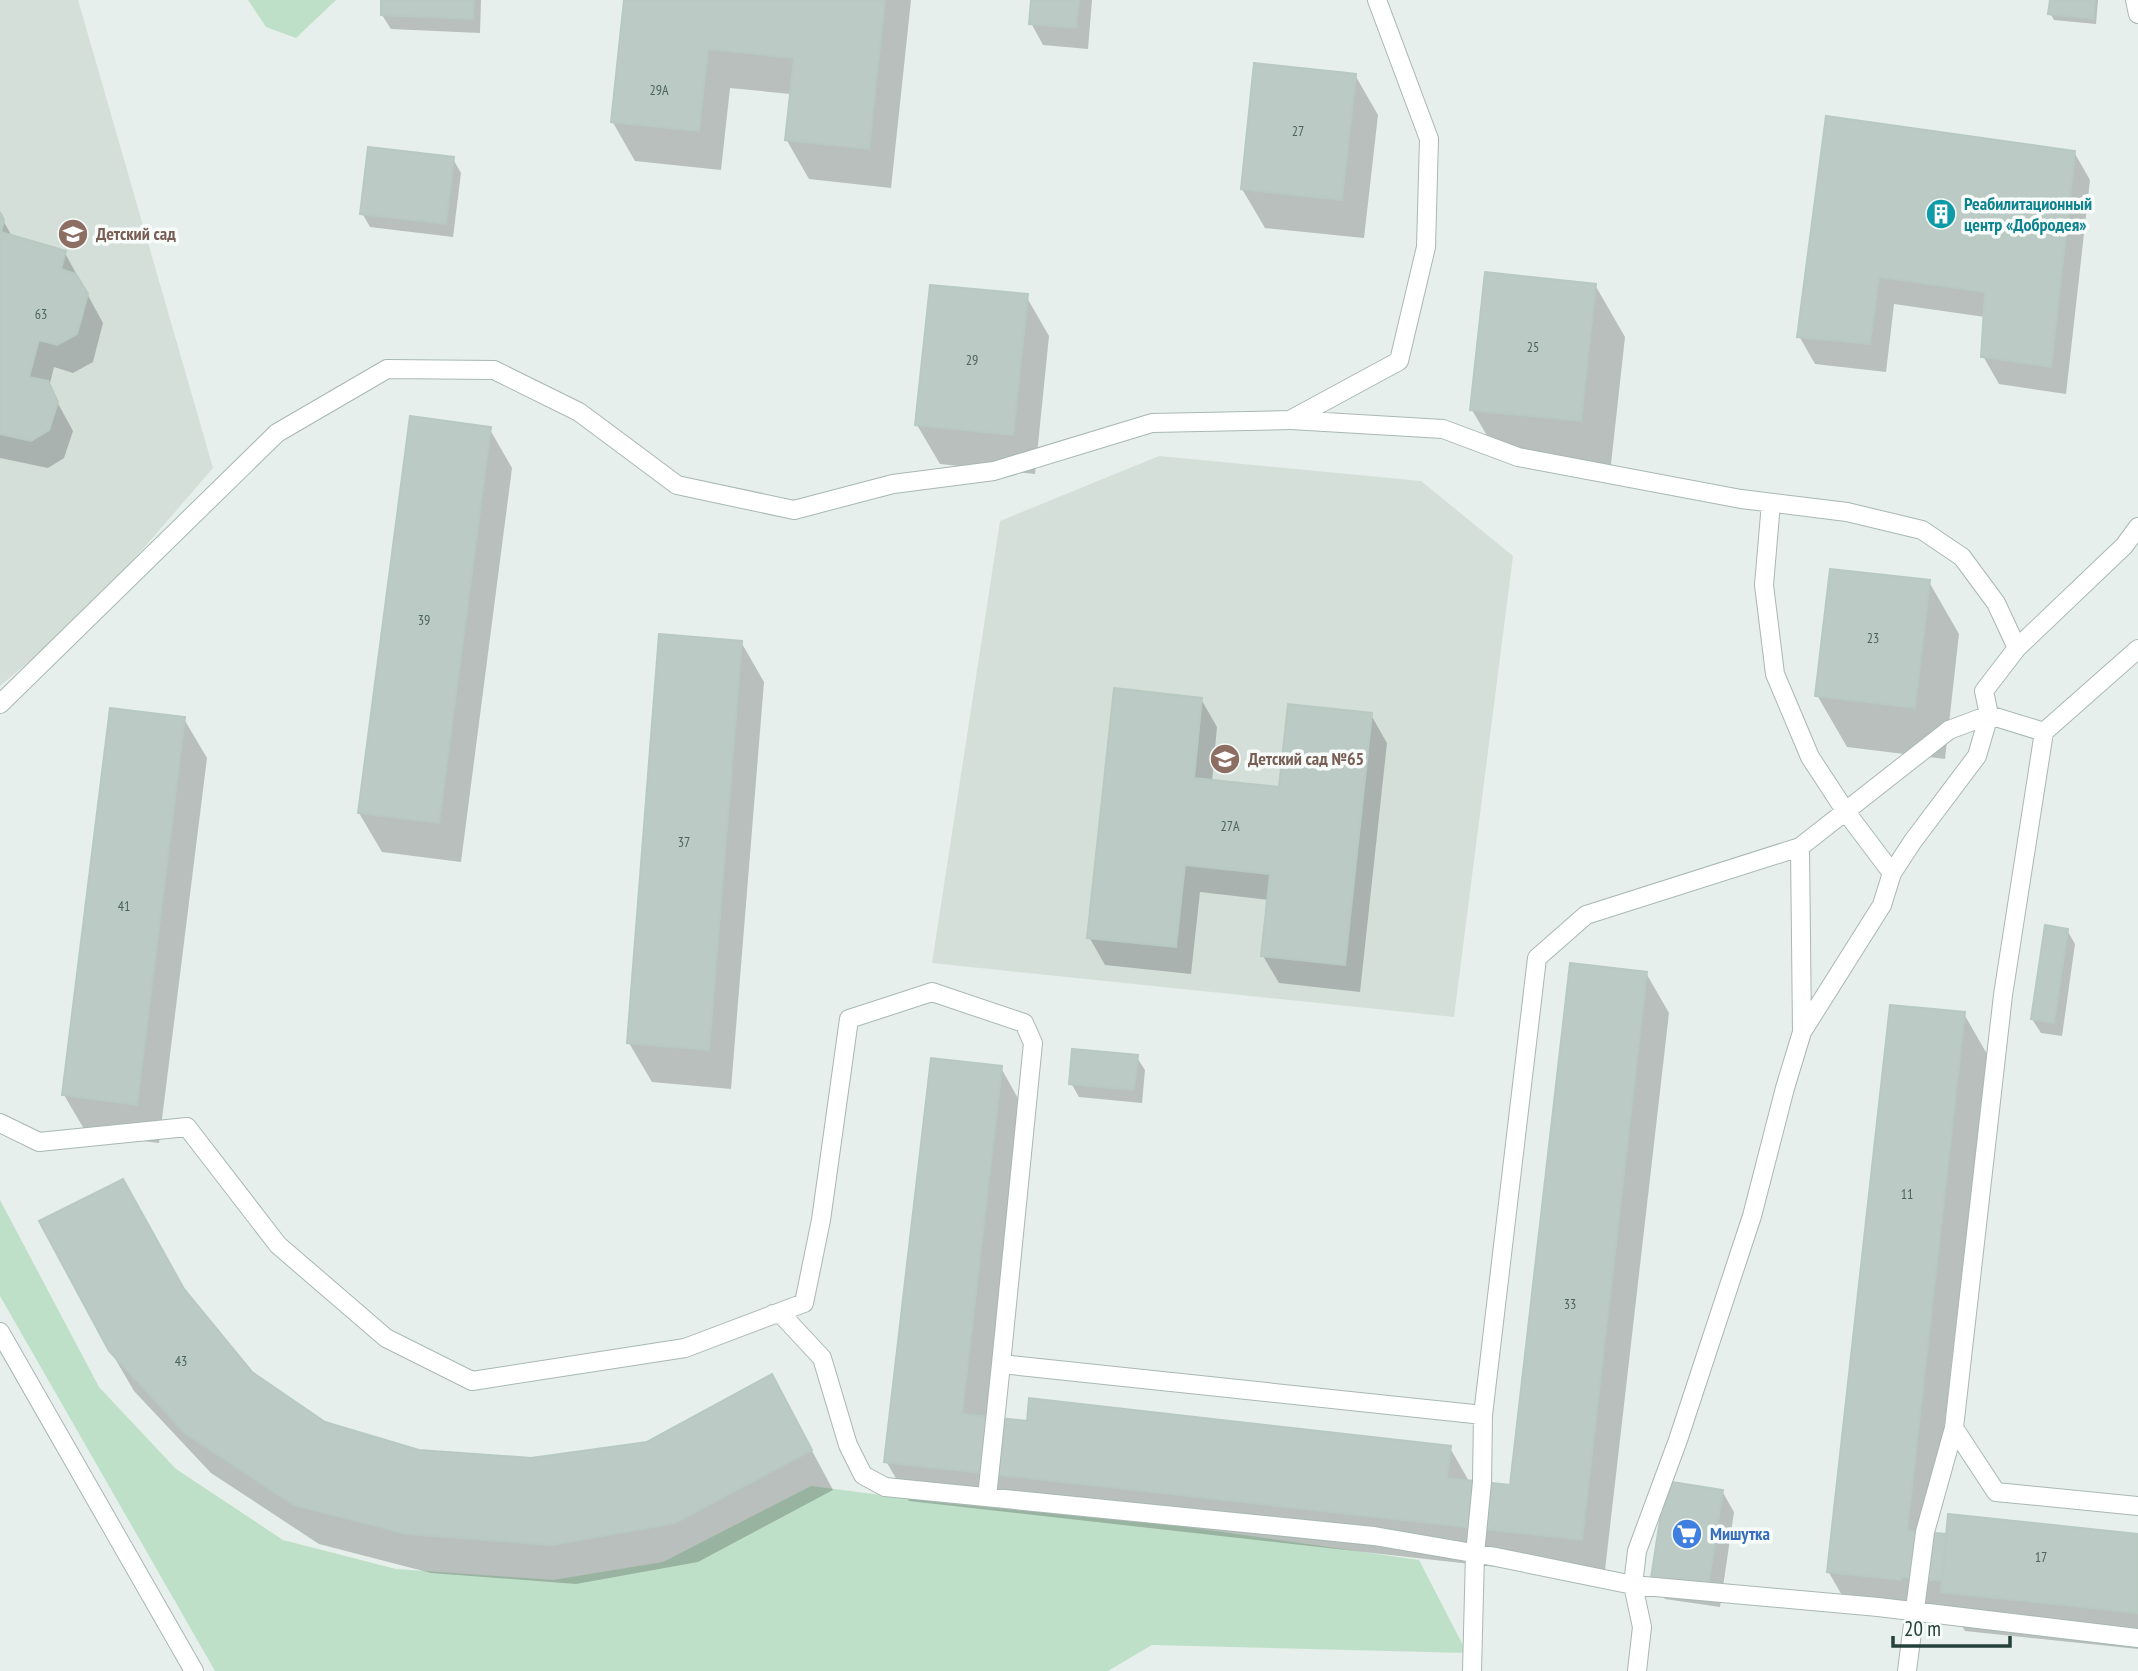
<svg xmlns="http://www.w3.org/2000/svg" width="2138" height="1671" viewBox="0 0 2138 1671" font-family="'PT Sans Narrow',sans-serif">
  <rect width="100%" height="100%" fill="#e6efeb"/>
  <path fill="#d4dfda" d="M0,0H78L213,468L91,609L0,686Z
    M1159,456L1421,481L1513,556L1454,1017L932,963L1000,521Z"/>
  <path fill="#bfe0c8" d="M248,0H336L296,38L266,27Z
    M0,1200L99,1387L176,1469L283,1540L396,1569L553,1580L663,1562L811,1486L944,1503L1180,1526L1419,1560L1467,1653L1152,1645L1108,1671H215L0,1296Z"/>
  <path fill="#0003" d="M383,0H481L480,33L391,29L382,15Z
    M625,0H911L891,188L809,179L786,139L791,94L730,88L721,170L635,161L612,121Z
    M1033,0H1092L1088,49L1043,45L1031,23Z
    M2051,0H2098L2096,24L2054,20L2050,13Z
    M1355,75L1378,115L1364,238L1265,228L1242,189Z
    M1827,118L2074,152L2090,180L2066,394L1999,384L1983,356L1985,317L1894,304L1886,372L1815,364L1799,336Z
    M453,159L461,173L453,237L370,227L362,213Z
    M0,215L13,238L65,253L103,323L93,362L73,373L54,367L49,387L73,431L64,458L48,468L0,458Z
    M1595,285L1625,337L1610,473L1502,461L1472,410Z
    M1026,296L1049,336L1035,474L940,464L917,425Z
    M489,428L512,468L461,862L382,852L359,813Z
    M1929,582L1959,634L1945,759L1847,747L1817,695Z
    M741,642L764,682L731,1089L652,1082L629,1043Z
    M1201,699L1217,727L1212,782L1281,789L1371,715L1387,743L1360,992L1279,983L1263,956L1269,900L1200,892L1191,974L1105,965L1089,937Z
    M184,719L207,758L159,1143L87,1134L64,1095Z
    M2067,930L2075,944L2062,1036L2041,1033L2032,1019Z
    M1646,973L1669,1013L1604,1579L909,1501L886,1461L1001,1068L1023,1107L988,1418L1028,1423L1450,1448L1470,1483L1512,1487Z
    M1964,1014L1987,1054L1932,1535L2138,1536V1649L1965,1631L1958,1619L1851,1611L1828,1571Z
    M1136,1056L1145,1070L1142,1103L1079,1097L1071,1083Z
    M185,1293L251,1373L324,1423L419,1451L531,1460L648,1444L772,1376L833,1490L698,1562L576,1584L431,1573L319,1544L211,1473L134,1391L110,1350Z
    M1722,1491L1734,1512L1720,1607L1665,1599L1653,1578Z"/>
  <path fill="#bbcac4" stroke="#b8c9c2" stroke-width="2" d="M381,0H474L473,19L381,15Z
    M624,0H885L869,149L785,140L794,58L708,49L699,131L611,122Z
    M1031,0H1079L1076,28L1029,24Z
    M2050,0H2095L2093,19L2048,14Z
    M1254,63L1356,74L1342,200L1241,189Z
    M1826,116L2075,151L2051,367L1981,357L1985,292L1879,277L1870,344L1797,337Z
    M368,147L454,157L446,224L360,214Z
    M0,212L4,220L1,232L66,251L61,269L76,274L88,294L77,334L57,345L39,340L29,377L48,381L58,402L49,430L31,441L0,434Z
    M1485,272L1596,284L1581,421L1470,410Z
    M930,285L1028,294L1013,435L915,425Z
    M410,416L491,427L439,823L358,813Z
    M1830,569L1930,580L1915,708L1815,696Z
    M659,634L742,641L709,1050L627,1043Z
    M1114,688L1202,698L1194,778L1279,787L1288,704L1372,713L1345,965L1261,956L1270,874L1185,865L1176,947L1087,938Z
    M110,708L185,717L137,1105L62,1095Z
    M2045,925L2068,929L2054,1023L2031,1019Z
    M1570,963L1647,972L1582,1540L884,1462L931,1058L1002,1066L962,1414L1027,1421L1029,1398L1451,1446L1447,1478L1510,1485Z
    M1890,1005L1965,1012L1907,1531L1947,1534L1942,1581L1901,1577V1580L1827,1572Z
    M1072,1049L1138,1055L1134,1090L1069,1084Z
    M123,1179L184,1289L252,1372L325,1422L419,1450L531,1458L647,1442L772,1374L812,1450L675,1523L552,1545L407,1534L294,1505L186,1434L109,1351L39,1221Z
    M1666,1481L1723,1490L1708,1587L1651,1578Z
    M1948,1514L2138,1534V1613L1941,1592Z"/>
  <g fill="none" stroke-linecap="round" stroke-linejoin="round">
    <g stroke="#a8b8b2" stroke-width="20">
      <path id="lane" d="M2135,0L2138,14
        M1291,420L1443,429L1518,457L1741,499L1847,512L1922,530L1962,557L1996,603L2017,648
        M1771,503L1764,585L1775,674L1810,757L1846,812L1892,873L1882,905L1802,1032
        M2138,649L2044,732L2003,995L1954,1428L1996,1492L2138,1506
        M0,704L277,433L387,369L494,370L579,412L677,485L794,510L893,484L994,471L1152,423L1290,420L1399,361L1426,247L1429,139L1377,0
        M2044,732L1989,715L1984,691L2017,648L2124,546L2138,527
        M1800,847L1949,730L1989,715
        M1892,873L1913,841L1977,756L1989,715
        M0,1123L39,1142L187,1127L278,1245L386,1338L472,1381L685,1348L804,1303L821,1220L849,1019L932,992L1024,1023L1033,1043L1001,1364L1483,1415L1537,958L1586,915L1800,847L1802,1032L1785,1088L1752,1216L1678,1440L1637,1551L1633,1585L1642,1627L1637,1671
        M773,1314L782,1315L822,1358L848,1445L863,1475L885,1487L1374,1536L1496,1557L1633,1585L1878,1607L2138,1638
        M0,1332L194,1671
        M987,1497L1001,1364
        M1472,1671L1475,1554L1482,1482L1483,1415
        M1907,1671L1925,1532L1954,1428"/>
    </g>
    <use href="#lane" stroke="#fff" stroke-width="18"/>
  </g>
  <defs>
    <g id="building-disc" transform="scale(1.575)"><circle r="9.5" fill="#0f9aa8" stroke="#f7fbf9"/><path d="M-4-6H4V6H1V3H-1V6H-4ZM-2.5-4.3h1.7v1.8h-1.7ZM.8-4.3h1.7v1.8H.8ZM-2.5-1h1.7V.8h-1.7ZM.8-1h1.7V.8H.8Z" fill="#fff"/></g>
    <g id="school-disc" transform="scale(1.575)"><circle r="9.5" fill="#8d6e63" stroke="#f7fbf9"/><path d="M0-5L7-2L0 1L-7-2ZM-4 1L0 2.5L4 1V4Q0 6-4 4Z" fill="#fff"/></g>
    <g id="supermarket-disc" transform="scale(1.575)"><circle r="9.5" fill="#3f7fe0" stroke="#f7fbf9"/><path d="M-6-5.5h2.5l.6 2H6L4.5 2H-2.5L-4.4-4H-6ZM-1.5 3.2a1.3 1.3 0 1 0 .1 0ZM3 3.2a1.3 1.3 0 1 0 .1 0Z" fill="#fff"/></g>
  </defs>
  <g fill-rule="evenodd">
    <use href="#building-disc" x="1941" y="214"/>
    <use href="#school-disc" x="73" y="234"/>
    <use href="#school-disc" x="1225" y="759"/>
    <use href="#supermarket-disc" x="1687" y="1534"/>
  </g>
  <g text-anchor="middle" stroke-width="7" stroke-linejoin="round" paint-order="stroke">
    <g font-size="14" fill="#4a645c">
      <text x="659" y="95">29А</text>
      <text x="1298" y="136">27</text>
      <text x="41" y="319">63</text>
      <text x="1533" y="352">25</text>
      <text x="972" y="365">29</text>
      <text x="424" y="625">39</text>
      <text x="1873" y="643">23</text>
      <text x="1230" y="831">27А</text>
      <text x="684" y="847">37</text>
      <text x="124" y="911">41</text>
      <text x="1907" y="1199">11</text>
      <text x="1570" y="1309">33</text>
      <text x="181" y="1366">43</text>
      <text x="2041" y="1562">17</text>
    </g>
    <g font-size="18" font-weight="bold" fill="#0d838f" stroke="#f7fbf9" text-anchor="start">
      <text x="1964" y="210">Реабилитационный<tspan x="1964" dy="21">центр «Добродея»</tspan></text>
    </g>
    <g font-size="18" font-weight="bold" fill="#785e54" stroke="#f7fbf9" text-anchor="start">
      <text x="96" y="240">Детский сад</text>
      <text x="1248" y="765">Детский сад №65</text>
    </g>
    <g font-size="18" font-weight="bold" fill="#366cbe" stroke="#f7fbf9" text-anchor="start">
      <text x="1710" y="1540">Мишутка</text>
    </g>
  </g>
  <path d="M1893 1636v10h117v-10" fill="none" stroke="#24423a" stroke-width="3.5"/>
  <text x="1904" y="1636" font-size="21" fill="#24423a" stroke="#f7fbf9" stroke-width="5" paint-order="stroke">20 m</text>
</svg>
